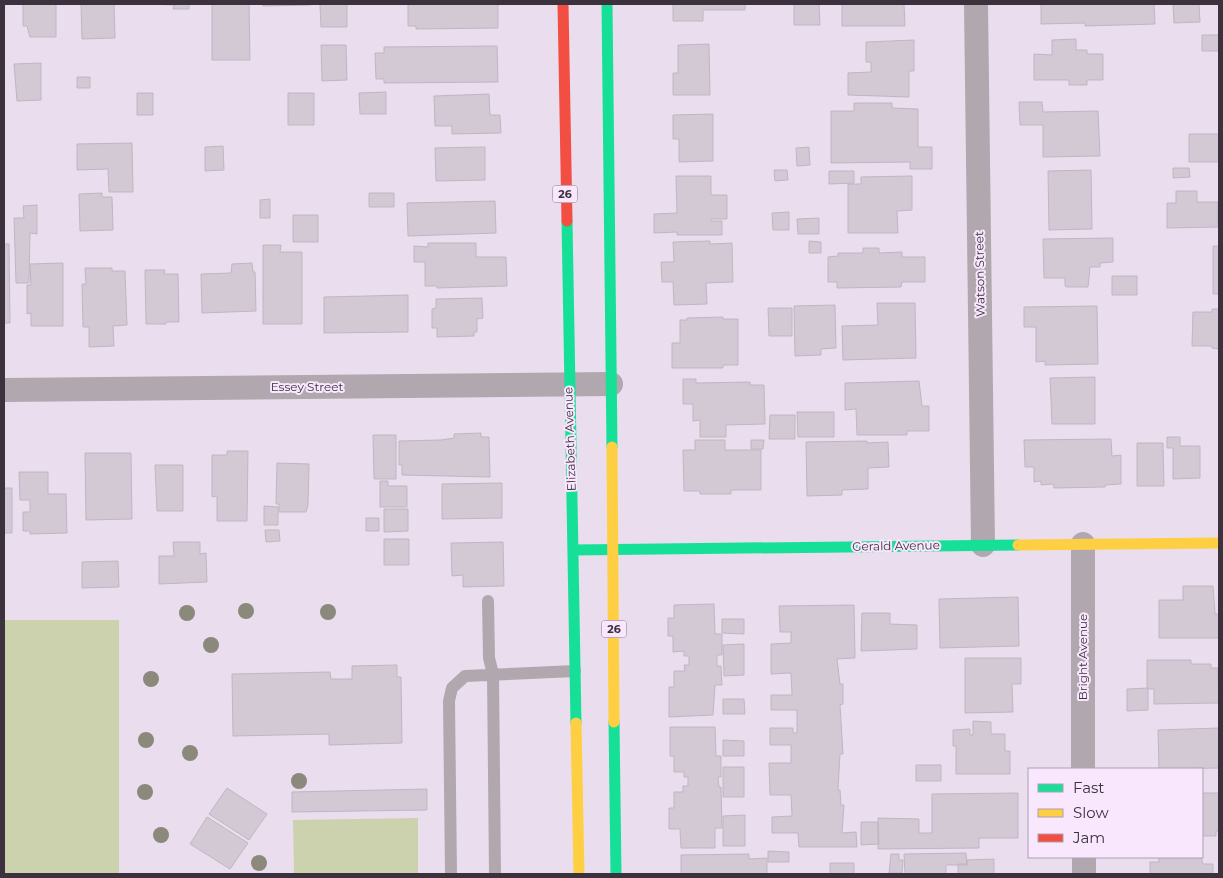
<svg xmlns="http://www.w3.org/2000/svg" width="1223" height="878" viewBox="0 0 1223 878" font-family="Montserrat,sans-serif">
  <rect width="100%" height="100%" fill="#eadeee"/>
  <path fill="#ccd2ad" d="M4,620H119V874H4Z
    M418,818V874H294L293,820Z"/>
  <path fill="#d2c9d5" stroke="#c0b6c3" d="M23,4H56V37H30L27,26H23Z
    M81,4H114L115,38L82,39Z
    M149,4H189V9H173L174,5Z
    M212,4H249L250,60H212Z
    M263,4H311V5L263,6Z
    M320,4H347V27H321Z
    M408,4H498V28L416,29V26H408Z
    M673,4H745V10H703V21H673Z
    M794,4H819L820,25H794Z
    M842,4H904L905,26H842Z
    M1041,4H1154L1155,24L1085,26V23L1041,24Z
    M1173,4H1199L1200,22L1174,23Z
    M1202,35H1219V51H1202Z
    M1076,39V50H1087V54H1103V80H1087V85H1069V80H1034V54L1052,55V40Z
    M914,40V71H909V97L848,95V73L871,72V62H866V42Z
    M709,44L710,95H673V73H678V45Z
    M321,45H346L347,80L322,81Z
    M497,46L498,82L384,83V79H376L375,53H384V47Z
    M41,63V100L17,101L14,64Z
    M77,77H90V88H77Z
    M386,92V114H360L359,93Z
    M137,93H153V115H137Z
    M288,93H314V125H288Z
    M489,94L490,115H500L501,133L452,134V126H435L434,96Z
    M1019,102H1042L1043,112L1098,111L1100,156L1043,157V125H1020Z
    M854,103H892V108L918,109V147H932V169H910V162L831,163V111H854Z
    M713,114V161L679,162V139H673V115Z
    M1189,134H1219V162H1189Z
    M132,143L133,192H109L108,169L77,170V144Z
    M223,146L224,170L205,171V147Z
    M485,147V180L436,181L435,148Z
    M809,147L810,165L797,166L796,148Z
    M1173,168H1189L1190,177L1173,178Z
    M774,170H787L788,180L775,181Z
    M1091,170L1092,229L1049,230L1048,171Z
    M829,171H854V183L829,184Z
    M676,176H711V195H727V219H711V221H722V235H677V232L654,233V214L677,213Z
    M912,176V210L897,211L898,233H848V184H861V177Z
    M1176,191H1197V202H1218V227L1167,228V203H1176Z
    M102,193V197H112L113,230L80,231L79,194Z
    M369,193H394V207H369Z
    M270,199V218H260V200Z
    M495,201L496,233L408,236L407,203Z
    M37,205V234L30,233L29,283H16L14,218H24L23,206Z
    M789,212V230H773L772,213Z
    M293,215H318V242H293Z
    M819,218V234H798L797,219Z
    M1113,238V262L1100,263V267H1090L1088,287H1067L1065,286V278H1044L1043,239Z
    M710,241V244L732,243L733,282L706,283L707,304L674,305L673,282H662L661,262H674L673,242Z
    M809,241L821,242V253H809Z
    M428,243H476V257H506L507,286L437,288V286H425V262H414V246L428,247Z
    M4,244H9L10,323H4Z
    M263,245H281L280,252H302V324H263Z
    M1213,246H1219V294H1213Z
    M863,248H879V253L902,252V257H925V282H902L901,287L837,288V282H828V257L838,256V253H863Z
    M63,263V326H31V313L27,314V285H31L30,264Z
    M252,263L253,272H255L256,311L202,313L201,274L231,273L232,264Z
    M85,268H112V271H125L127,325L113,326L114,346L89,347V327H83L82,284H86Z
    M145,270H165L164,274H178L179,322H166V324H146Z
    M1112,276H1137V295H1112Z
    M408,295V332L324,333V297Z
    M482,298L483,318L477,319V332H474V336L437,337V328H432V309L436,308V299Z
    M877,303H915L916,358L843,360L842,326L878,325Z
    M835,305L836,348L821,349V355L795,356L794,306Z
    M1097,306L1098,364L1045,365V361L1036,362V327H1024V307Z
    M768,308H792V336H769Z
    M1212,309H1219V349L1212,348V346H1192L1193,312H1212Z
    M723,317V319H738V365H723V368H672V343H680V320H687V318Z
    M1095,377V424H1052L1050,378Z
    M683,379H696V383L750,382V385H764L765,424L726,425V437H700V420L693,421V404H683Z
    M919,381L922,406H929V431H907V435H857L856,409L845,410V383Z
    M797,412H834V437H798Z
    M770,415H795V439H769Z
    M481,433V437H489L490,477L402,475V465H399V441L441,440L454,438V434Z
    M373,435H396V479H374Z
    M1167,437H1180V446H1200V478L1173,479V448H1167Z
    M1111,439L1112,456L1121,455V484L1105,485V487L1054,488L1053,484L1041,485V481L1034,482V467H1025L1024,440Z
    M695,440H725V450H761V490H731V494H700V491H684L683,450H695Z
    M751,440H764L763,449H751Z
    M867,441V443L888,442L889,467L868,468V489L842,490V495L807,496L806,442Z
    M1137,443H1163L1164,486H1137Z
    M227,451H248L247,521H217V496L212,497V455H227Z
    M85,453H131L132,519L86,520Z
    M277,463L309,464L308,505L306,512H279V504H276Z
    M155,465H183V511H157Z
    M19,472H48V494H66L67,533L30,534V531H23V512H30V500H20Z
    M380,481H388V486H407V507H380Z
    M502,483V518L442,519V484Z
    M4,488H12V533H4Z
    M264,506L278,507V525H264Z
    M384,509H408V531L384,532Z
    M366,518H379V531H366Z
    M265,530H279L280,541L266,542Z
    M384,539H409V565H384Z
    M173,542H200V554L206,553L207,582L159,584V556H174Z
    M503,542L504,586L463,587V575L452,576L451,543Z
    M118,561L119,587L82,588V562Z
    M1183,586H1213L1215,614H1219V638H1159V600H1183Z
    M1018,597L1019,646L940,648L939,599Z
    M714,604L715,634H722V655H717V666H721L722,685H715L713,715L669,717V687H674V671H685L684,665H689V656H684V651L673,652V636H668V618H674V605Z
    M854,605L855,658L837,659L840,684H843V704L840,705L843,754H840L838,790H840L841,805H844L842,833L856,832L857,847H799L798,833H772V817L792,816L791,795H770L769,763H791V745H770V728H793V733H797V710H771V695H792L791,673L771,674V644L791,643V632H780L779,606Z
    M862,613H890V624L917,625V649L861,651Z
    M722,619H744V634L722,633Z
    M744,644V675L724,676L723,645Z
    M965,658H1021V684H1012L1013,712L965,713Z
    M1147,660H1191V664H1211V668H1218L1219,703L1154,704V689H1147Z
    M397,665V677H401L402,743L329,745V734L233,736L232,674L330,672L331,679H352V666Z
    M1148,688V710L1127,711V689Z
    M723,699H744L745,714H723Z
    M973,721L991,722V734H1005V751H1010V774H956V746H953V730L970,729V735H973Z
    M670,727H715L716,756H721V777H718L719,787H721L722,828H715V848H681L680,829H669V808H674V792H683V786H688V777H684V772H674V756H670Z
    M1219,728V768L1159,769L1158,730Z
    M723,740L744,741V756H723Z
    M916,765H941V781H916Z
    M723,767H744V797H723Z
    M227,788L267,814L249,840L209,814Z
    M427,789V810L292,812V792Z
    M1018,793V838H979V848L878,849V818L919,819V833H932V794Z
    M1202,793H1219V831H1216V836H1202Z
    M745,815V846H723V816Z
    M207,817L248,843L230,869L190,844Z
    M861,822H878L879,844L861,845Z
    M768,851L789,852V862H768Z
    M966,853L967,865H946V874H905L904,854Z
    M749,854V859L767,858V874H681V855Z
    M891,854H899V860H903L902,873H889Z
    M1159,857H1201L1203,864H1213V874H1150V862H1159Z
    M994,859V874H958V864H967V860Z
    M830,863H854V874H830Z"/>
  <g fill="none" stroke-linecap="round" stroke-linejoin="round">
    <path stroke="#b0a8ae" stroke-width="12" d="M488,601L489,658L493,674L495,874
      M451,874L449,701L452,688L465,676L575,671"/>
    <path stroke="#b0a8ae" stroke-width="24" d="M976,4L983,545
      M4,390L611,384
      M1083,544V769
      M1084,857V874"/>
    <path stroke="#16e098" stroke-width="11" d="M607,4L612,447
      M567,221L576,723
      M573,550L1018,545
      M614,722L616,874"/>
    <path stroke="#ffcf43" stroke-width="11" d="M612,447L614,722
      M1018,545L1219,543
      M576,723L579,874"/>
    <path stroke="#f24e42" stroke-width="11" d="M563,4L567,221"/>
  </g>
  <g fill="#8a897b">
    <circle cx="246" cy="611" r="8"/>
    <circle cx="328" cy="612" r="8"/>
    <circle cx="187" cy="613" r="8"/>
    <circle cx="211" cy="645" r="8"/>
    <circle cx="151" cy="679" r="8"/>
    <circle cx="146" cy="740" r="8"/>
    <circle cx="190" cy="753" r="8"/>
    <circle cx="299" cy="781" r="8"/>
    <circle cx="145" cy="792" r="8"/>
    <circle cx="161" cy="835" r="8"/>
    <circle cx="259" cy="863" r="8"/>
  </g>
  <g text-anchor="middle" stroke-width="4" stroke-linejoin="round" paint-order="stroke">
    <g fill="#f9e7fe" stroke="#746877" stroke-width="1">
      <rect x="552.5" y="185.5" width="25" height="17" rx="4"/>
      <rect x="601.5" y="620.5" width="25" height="17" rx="4"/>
    </g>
    <g font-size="11" font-weight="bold" fill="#3b323d">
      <text x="565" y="198">26</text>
      <text x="614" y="633">26</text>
    </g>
    <g font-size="12" fill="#3b323d" stroke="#f9e7fe">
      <text transform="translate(980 274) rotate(-91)" y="4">Watson Street</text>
      <text x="307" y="391">Essey Street</text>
      <text transform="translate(570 439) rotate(-92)" y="4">Elizabeth Avenue</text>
      <text transform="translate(896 546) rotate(-1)" y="4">Gerald Avenue</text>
      <text transform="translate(1083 657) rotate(-90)" y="4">Bright Avenue</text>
    </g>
  </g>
  <rect width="1223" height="878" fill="none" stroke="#3b323d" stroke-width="10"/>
  <rect x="1028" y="768" width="175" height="90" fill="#f9e7fe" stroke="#ad9fb1"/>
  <rect x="1038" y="784" width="25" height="8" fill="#16e098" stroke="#ad9fb1"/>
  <text x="1073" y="793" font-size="15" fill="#3b323d">Fast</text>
  <rect x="1038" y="809" width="25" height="8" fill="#ffcf43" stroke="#ad9fb1"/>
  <text x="1073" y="818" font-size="15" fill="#3b323d">Slow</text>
  <rect x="1038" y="834" width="25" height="8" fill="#f24e42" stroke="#ad9fb1"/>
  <text x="1073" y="843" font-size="15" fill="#3b323d">Jam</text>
</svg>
